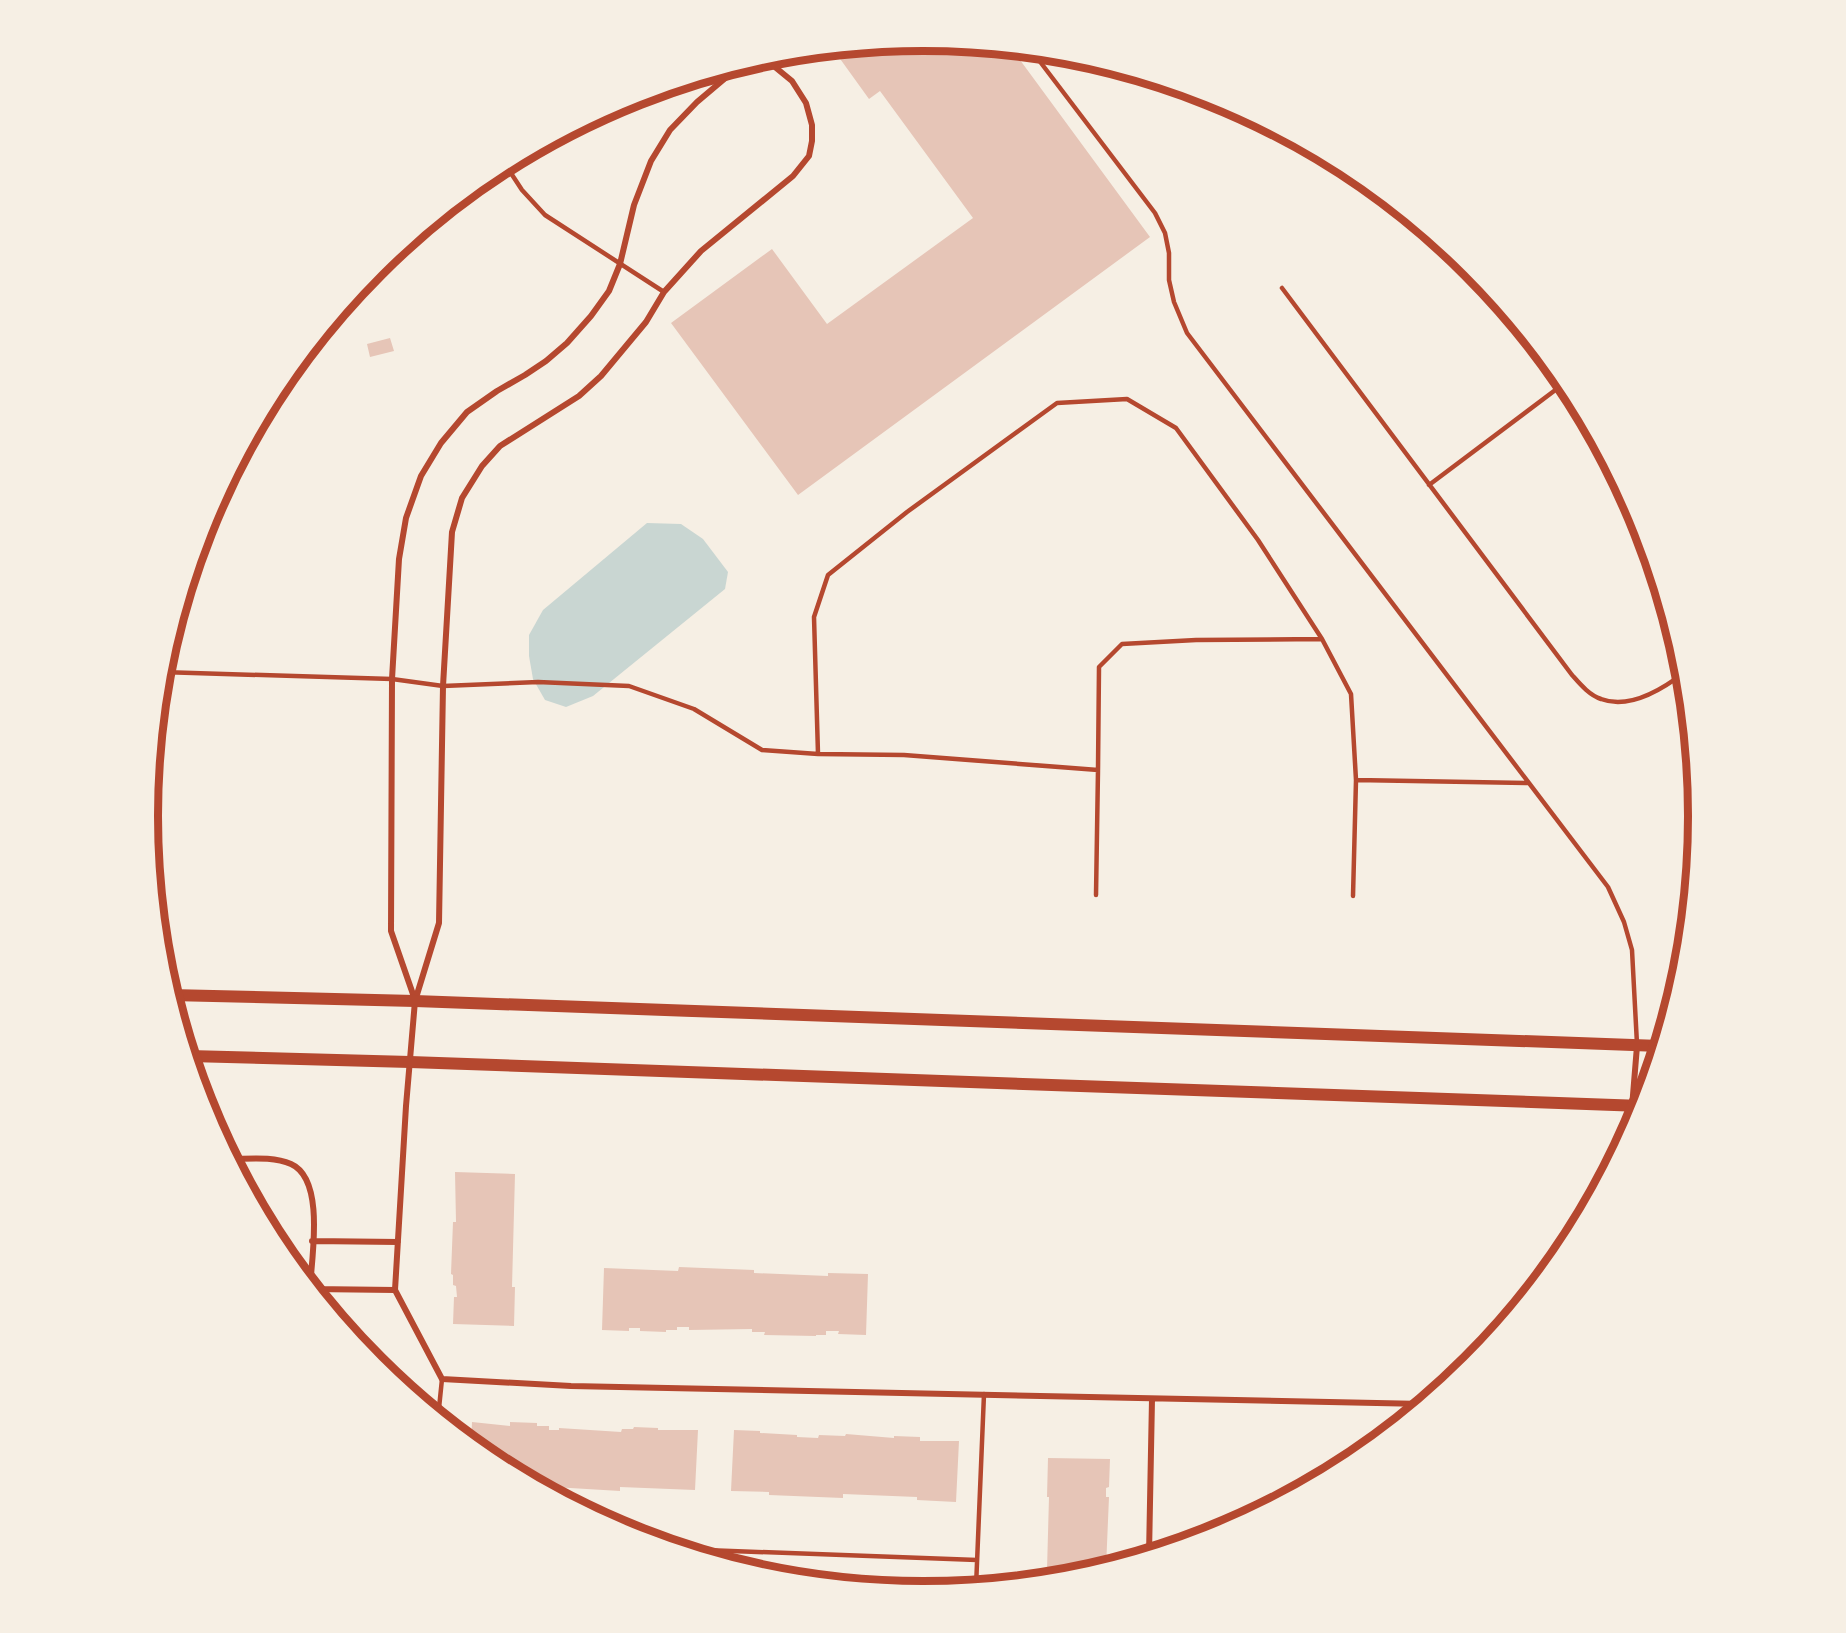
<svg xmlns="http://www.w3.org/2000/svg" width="1846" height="1633" viewBox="0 0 1846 1633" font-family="'Source Sans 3',sans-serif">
  <rect width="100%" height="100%" fill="#f6efe4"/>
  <path fill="#c9d6d2" d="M647,523L681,524L703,539L728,572L725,589L593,696L566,707L545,700L533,679L529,656V635L543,610Z"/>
  <path fill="#e6c5b7" d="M923,41L1012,49L1150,237L798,495L671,323L772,249L827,324L973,218L880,91L869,99L833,49Z
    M390,338L394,351L370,357L367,344Z
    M455,1172L515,1174L512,1287H515L514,1326L453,1324L454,1297H457L456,1286L453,1285V1275L451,1274L453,1222H456Z
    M679,1267L754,1270V1273L828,1276V1273L868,1274L866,1335L838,1334L839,1331H826V1335H816V1336L764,1335L765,1332H752V1329L689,1330V1327H677V1330H666V1332L640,1331V1328H629V1331L602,1330L604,1268L678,1271Z
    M472,1422L510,1426V1422L537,1423V1426H549V1430H559V1428L621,1432L622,1429H633L634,1427L658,1428V1430H698L695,1490L620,1487V1491L537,1486L492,1462L471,1445Z
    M734,1430L760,1431V1433L797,1435V1437L818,1438L819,1435L845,1436L846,1434L894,1438V1436L920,1437V1441H959L956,1502L917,1500V1497L843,1494V1498L769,1495V1492L731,1491Z
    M1048,1458L1110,1459L1109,1487L1106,1488V1497H1109L1106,1568L1074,1578L1044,1581V1570H1047L1049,1497H1047Z"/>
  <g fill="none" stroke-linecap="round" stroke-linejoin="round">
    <path stroke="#b5482f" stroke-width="4.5" d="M1035,52L1038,59L1155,213L1165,233L1169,253V280L1174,302L1187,333L1608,887L1624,922L1632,950L1637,1044
      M505,164L522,190L545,215L664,292
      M1282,288L1572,675C1580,684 1589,695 1601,699C1630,710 1663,689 1685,672
      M1429,485L1566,382
      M161,672L392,679L443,686L538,682L629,686L694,709L762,750L818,754L904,755L1098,770L1099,667L1122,644L1196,640L1322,639L1351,694L1356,780L1527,783
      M818,754L814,617L828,575L907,512L1057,403L1127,399L1176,428L1258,540L1322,639
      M1096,895L1098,770
      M1353,896L1356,780
      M438,1418L442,1379
      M679,1549L977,1560
      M976,1587L984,1394"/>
    <path stroke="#b5482f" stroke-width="6" d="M764,58L792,81L806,103L812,125V141L809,156L793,176L701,251L664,292L646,322L601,376L579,396L500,446L482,466L462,498L452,532L443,686L439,923L415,1001L406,1106L395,1290L442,1379L571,1386L1424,1404
      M415,1000L391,931L392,679L399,559L406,518L421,476L441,443L467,412L497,391L525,375L546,361L567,343L591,316L609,291L620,264L634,205L651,161L670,130L697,102L742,64
      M1630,1132L1637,1046
      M230,1159C249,1159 273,1156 291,1164C325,1179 312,1256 310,1287
      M312,1241L398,1242
      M312,1289L395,1290
      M1149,1555L1152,1399"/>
    <path stroke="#b5482f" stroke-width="12" d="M170,995L415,1001L1660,1046
      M189,1056L410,1062L1642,1106"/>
  </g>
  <path d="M0 0H1846V1633H0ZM158 816a765 765 0 1 1 1530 0a765 765 0 1 1-1530 0Z" fill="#f6efe4" fill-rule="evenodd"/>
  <path fill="none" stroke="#b5482f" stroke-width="8" d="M158 816a765 765 0 1 1 1530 0a765 765 0 1 1-1530 0Z"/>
</svg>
